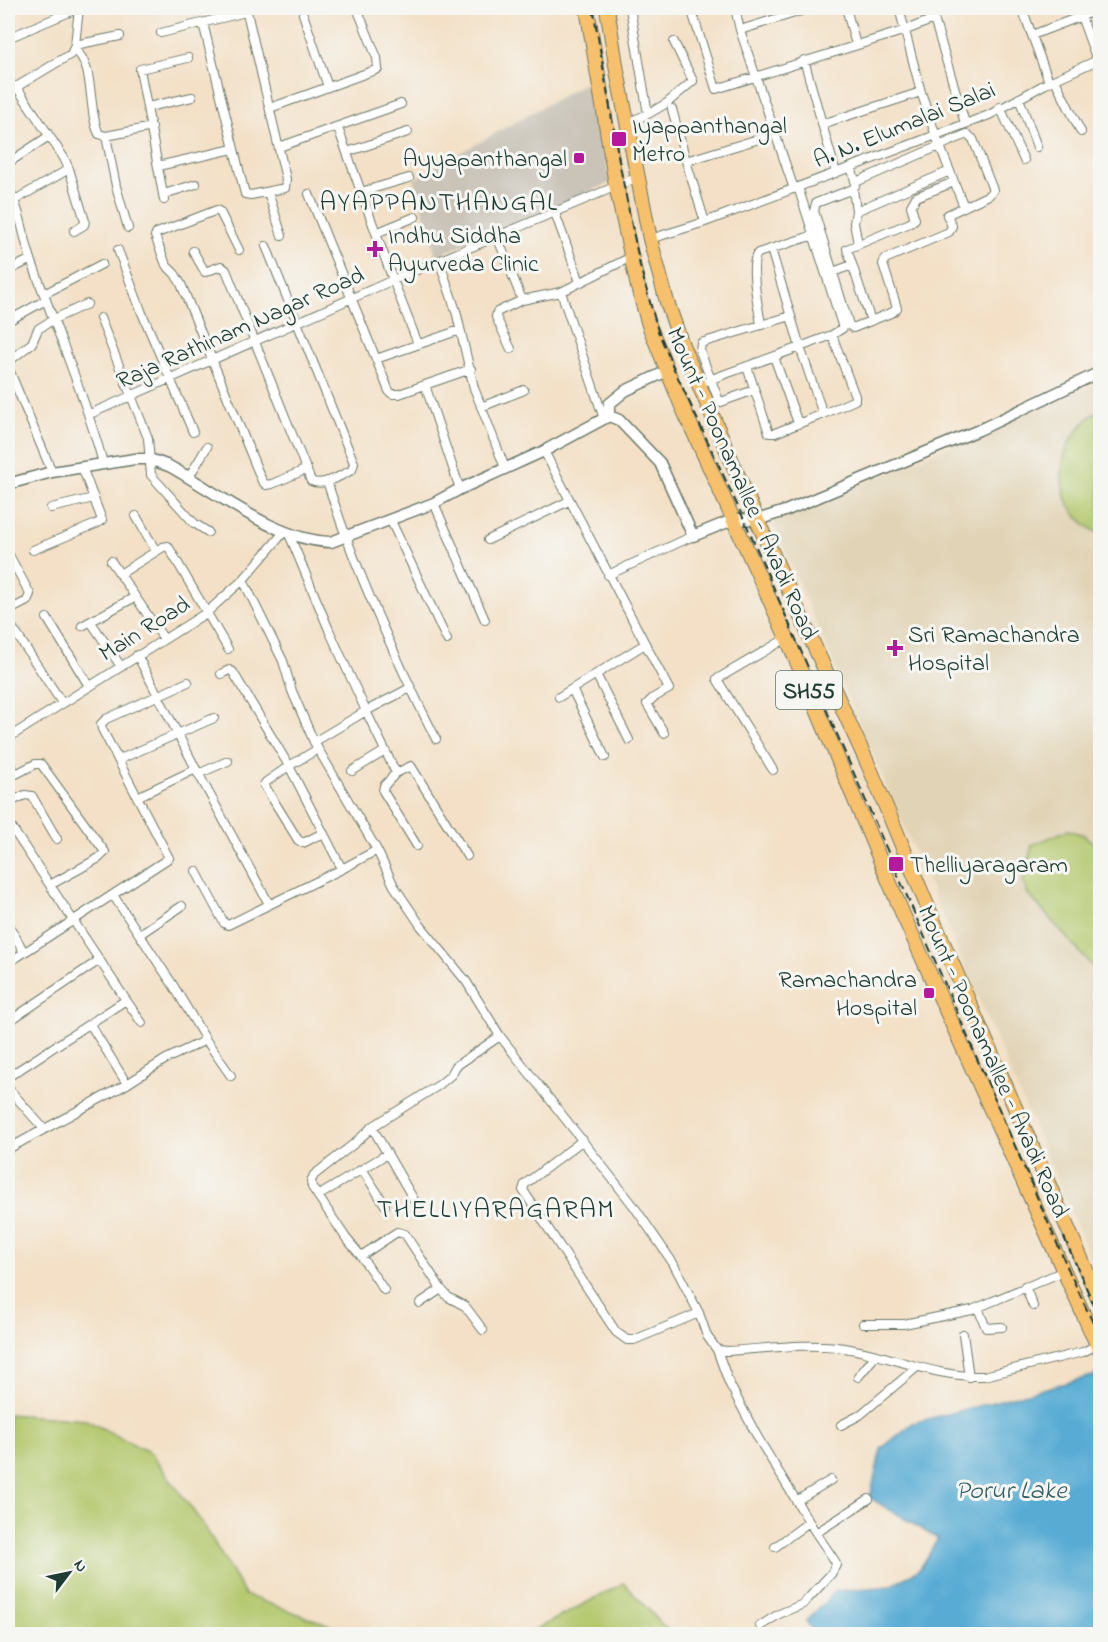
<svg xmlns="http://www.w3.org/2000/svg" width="1108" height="1642" viewBox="0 0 1108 1642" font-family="'Indie Flower',sans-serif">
  <rect width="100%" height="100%" fill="#f6f6f2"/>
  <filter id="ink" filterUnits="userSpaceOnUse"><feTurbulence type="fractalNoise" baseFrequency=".0167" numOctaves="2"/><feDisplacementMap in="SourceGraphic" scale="12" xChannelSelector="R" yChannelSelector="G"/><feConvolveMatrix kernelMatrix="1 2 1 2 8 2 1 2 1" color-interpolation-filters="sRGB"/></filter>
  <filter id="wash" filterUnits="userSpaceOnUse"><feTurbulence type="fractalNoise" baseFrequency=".008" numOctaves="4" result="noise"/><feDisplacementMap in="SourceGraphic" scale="24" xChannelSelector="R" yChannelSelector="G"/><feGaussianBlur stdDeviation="1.35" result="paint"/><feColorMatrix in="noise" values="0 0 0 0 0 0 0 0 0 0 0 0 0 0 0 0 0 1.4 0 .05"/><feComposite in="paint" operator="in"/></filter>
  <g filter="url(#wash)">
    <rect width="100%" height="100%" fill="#f3e0c6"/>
    <path fill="#e1d3b5" d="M1100,382V1279L772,522Z"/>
    <path fill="#c9c3b8" d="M592,79L610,183L436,256L414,179Z"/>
    <path fill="#b3c86d" stroke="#698250" stroke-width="1.5" d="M1100,410V534C1046,506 1052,440 1100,410Z
      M1068,830L1084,835L1100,849V975L1028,894L1023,882L1032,845Z
      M8,1414L86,1420L151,1453L205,1527L245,1595L355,1634H22L8,1630Z
      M624,1583L671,1634H527Z"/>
    <path fill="#58acd4" stroke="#3c7484" stroke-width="1.5" d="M1100,1374V1634H815L806,1621L836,1591L891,1586L920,1569L938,1539L870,1498L881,1449L913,1423Z"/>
  </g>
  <g filter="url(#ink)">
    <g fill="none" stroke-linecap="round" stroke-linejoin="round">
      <g stroke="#697667" stroke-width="10">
        <path id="minor" d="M630,8L648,114L667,103L693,81L674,42
          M691,8L716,89L906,30L934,19L965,123
          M735,8L740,30L794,189
          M846,8L856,45
          M899,8L921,92L936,136L964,207
          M1022,8L1049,82
          M1078,8L1100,68
          M303,14L328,87
          M203,23L245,194L251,195L285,188L286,179L246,8
          M740,30L811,8
          M161,33L246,12
          M1032,35L1100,9
          M8,38L79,8
          M75,45L120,36
          M74,49C96,65 87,110 99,134L106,136L152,127
          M804,60L836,173
          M1055,80L1081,132
          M16,86L64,158L69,169L85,221L84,225L74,231
          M8,92L71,54L75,45L79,8
          M1019,98L1037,147
          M148,107L192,97
          M1000,107L1024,160
          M270,108L378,69L377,58L357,8
          M672,109L686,161
          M627,123L648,114
          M822,124L921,92
          M338,128L393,280L418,344
          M106,136L116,186L128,228
          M279,147L401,104
          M347,152L408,132
          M8,163L49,136
          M158,166L233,149
          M851,167L856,184L853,189L856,211L854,223L858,244
          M8,187C21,211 23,237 32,262C56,329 84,394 103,463
          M798,187L843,328L832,335L855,396V400L823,414
          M853,189L816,203L814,211L849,325L853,328L893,312L897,308L883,264L885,259L949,232L952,226L947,215L989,195L993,190L973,139L967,134L856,182
          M268,192L282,236
          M361,192L409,178
          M164,194L196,184
          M309,194L389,391L392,394H399L471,369
          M15,200L69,169
          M164,200L140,69L188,58
          M856,211L950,171
          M555,213L580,282
          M705,222L686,161L775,134
          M376,233L415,217
          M497,236L522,300
          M650,239L705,222L989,115L1049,82L1100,59
          M118,250L142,313L193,432
          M239,250L220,212L217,210L157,233L155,236L166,265L175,274L181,284L262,481L266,485L272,484L307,469
          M193,251L205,272L221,266L226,270L311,481C323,487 340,476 352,470L354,463L266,246
          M439,260L456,311L474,388L505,468
          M8,271L31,259
          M833,272L852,265
          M561,292L604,419
          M44,294L102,264
          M100,318L148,438L151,475L194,523L208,532
          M8,321L46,300
          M871,321L847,249L910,223L915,219L911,206L916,197L954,182
          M761,325C759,309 748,263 758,253L814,235
          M511,349L496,317L497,312L522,300L561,292L631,257
          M774,357L798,423
          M376,359L460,330
          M8,362L32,343L38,329L54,319L87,304
          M8,367L52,472
          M747,367L769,433H775L823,414L800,347L832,335
          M698,384L800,347L771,249
          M425,385L460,489
          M754,390L721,402L719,401L700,351L701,343L791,316
          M481,407L524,390
          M90,414L393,280L638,177
          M544,451L669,689L653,698L647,704L664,733
          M189,477L207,447
          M327,481C355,570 394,656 436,739
          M434,503L485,620
          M51,508L94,498
          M136,516L156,551
          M391,521L447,640
          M289,534L329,630L366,711L314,742
          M488,540L569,501
          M33,550L96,524L102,520L82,467
          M8,553L30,594L27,601L8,611
          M111,561L164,639
          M120,574L163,547L168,546L228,649
          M608,575L693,536
          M243,580L283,661L292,691L314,742L377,850L394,886L421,926L466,981L500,1036L633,1205L673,1263L699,1313L707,1336L717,1350L729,1383L758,1438L816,1533L835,1561L836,1565L831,1574L803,1604L779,1614L760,1626
          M47,618L89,686
          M8,621L62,703
          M91,622L120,665
          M82,626L135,597
          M137,655L196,769L269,904
          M221,674L229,670L233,672L289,766L266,782L264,785L298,840L303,843L323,833
          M596,674L629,740
          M410,688L366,711L396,773L411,766L467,856
          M572,689L605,757
          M559,697L645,644
          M8,738L206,613L243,580L284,532
          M118,760L214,718
          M8,761L16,774L35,764H41L105,852L99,858L50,885
          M773,770L717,679L787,638
          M352,771L385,751
          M396,773L384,786L383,791L417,846
          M198,774L228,761
          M137,797L196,769
          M8,803L25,795L32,796L57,839
          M8,822L126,1000L8,1077
          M342,869L377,850
          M196,871L224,923L228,925L342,869L289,766L318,749
          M113,895L173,985L206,1040L231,1076
          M8,924L24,952
          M140,934L182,906
          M8,963L169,858L102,729L101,724L106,719L188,682
          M126,1000L142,1023
          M8,1022L98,961
          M90,1024L127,1084L166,1059L206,1040
          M8,1088L43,1128
          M372,1127L414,1200
          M583,1140L525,1184L523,1190L616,1332L627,1340H634L699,1313
          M8,1149L127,1084
          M362,1169L385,1205
          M318,1196L387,1154
          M361,1256L384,1290
          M1025,1286L1033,1306
          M420,1303L441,1289
          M978,1308L986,1328L1002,1327
          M863,1324H904L972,1310L1064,1271
          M483,1330L465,1306L448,1297L441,1289L405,1234L397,1232L361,1256L346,1238L312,1187L311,1181L314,1175L355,1143L372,1127L439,1085L451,1075L456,1066L500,1036
          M963,1334L969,1377
          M717,1350L728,1351C766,1349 806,1342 844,1348C892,1355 934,1378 984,1376L1083,1352L1097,1345
          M858,1377L876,1355
          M841,1425L860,1415L916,1368
          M796,1501L831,1480
          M816,1533L869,1499
          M775,1547L809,1522"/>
      </g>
      <g stroke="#697667" stroke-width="13">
        <path id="tertiary" d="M609,416L619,420L660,463L693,536L735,519L757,520L785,511L979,430L1100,372
          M609,416V404L625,391L667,371
          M8,484L52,472L135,459H149L169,466C217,492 276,541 331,542L434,503L460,489L544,451L609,416"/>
      </g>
      <g stroke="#697667" stroke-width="16">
        <path id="primary" d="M587,8L616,185L638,287L649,325L681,404L787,638L904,917L1100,1351
          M607,8L617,71L650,239L667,302L682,345L757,520L871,771L934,922L1100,1302"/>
      </g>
      <use href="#minor" stroke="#fff" stroke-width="8"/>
      <use href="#tertiary" stroke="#fff" stroke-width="10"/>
      <use href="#primary" stroke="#f7c06c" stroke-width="14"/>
      <path stroke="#1f3d34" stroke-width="2" stroke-dasharray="9 4.5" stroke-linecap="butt" d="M593,8L619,161L640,266L658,331L674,369L747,526L1069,1271L1100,1338
        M1064,1237L1093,1303"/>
    </g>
  </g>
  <g fill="#b5179e" stroke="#f6f6f2" stroke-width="2">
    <rect x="611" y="131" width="16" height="16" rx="3"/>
    <rect x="573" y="152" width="12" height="12" rx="3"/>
    <path d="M372 240h6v6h6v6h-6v6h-6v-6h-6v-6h6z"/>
    <path d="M892 639h6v6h6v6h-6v6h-6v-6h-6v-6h6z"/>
    <rect x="888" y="856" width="16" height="16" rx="3"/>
    <rect x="923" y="987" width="12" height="12" rx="3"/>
  </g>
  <g text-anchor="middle" stroke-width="6" stroke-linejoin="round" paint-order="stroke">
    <rect fill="#f6f6f2" stroke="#60746d" stroke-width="1.5" x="776" y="671" width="66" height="38" rx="4.5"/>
    <g font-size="22" font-weight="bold" fill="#1f3d34">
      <text x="809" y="698">SH55</text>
    </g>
    <g font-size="24" fill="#1f3d34" stroke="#f6f6f2">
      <text transform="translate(904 124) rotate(-22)" y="8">A. N. Elumalai Salai</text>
      <text transform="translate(240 327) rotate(-24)" y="8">Raja Rathinam Nagar Road</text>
      <text transform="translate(743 483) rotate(66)" y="8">Mount - Poonamallee - Avadi Road</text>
      <text transform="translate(144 628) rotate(-32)" y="8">Main Road</text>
      <text transform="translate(994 1061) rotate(66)" y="8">Mount - Poonamallee - Avadi Road</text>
    </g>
    <g font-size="24" fill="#1f3d34" stroke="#f6f6f2" text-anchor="start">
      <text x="632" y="133">Iyappanthangal<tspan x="632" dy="28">Metro</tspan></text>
      <text x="567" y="166" text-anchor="end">Ayyapanthangal</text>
      <text x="388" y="243">Indhu Siddha<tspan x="388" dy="28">Ayurveda Clinic</tspan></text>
      <text x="908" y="642">Sri Ramachandra<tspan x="908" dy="28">Hospital</tspan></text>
      <text x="910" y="872">Thelliyaragaram</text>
      <text x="917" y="987" text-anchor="end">Ramachandra<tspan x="917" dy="28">Hospital</tspan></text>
    </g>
    <g font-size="26" font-style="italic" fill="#305e64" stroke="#f6f6f2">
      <text x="1011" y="1498">Porur Lake</text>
    </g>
    <g font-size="27" letter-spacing="1.5" fill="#1f3d34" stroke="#f6f6f2">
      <text x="439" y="210">AYAPPANTHANGAL</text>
      <text x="496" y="1217">THELLIYARAGARAM</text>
    </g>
  </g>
  <rect width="1108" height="1642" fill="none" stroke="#f6f6f2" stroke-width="30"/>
  <g transform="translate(69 1573) rotate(58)" stroke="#f6f6f2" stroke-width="4.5" paint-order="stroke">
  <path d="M0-4.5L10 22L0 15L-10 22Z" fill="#1f3d34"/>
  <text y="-9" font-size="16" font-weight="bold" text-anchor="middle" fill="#1f3d34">N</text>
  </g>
</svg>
